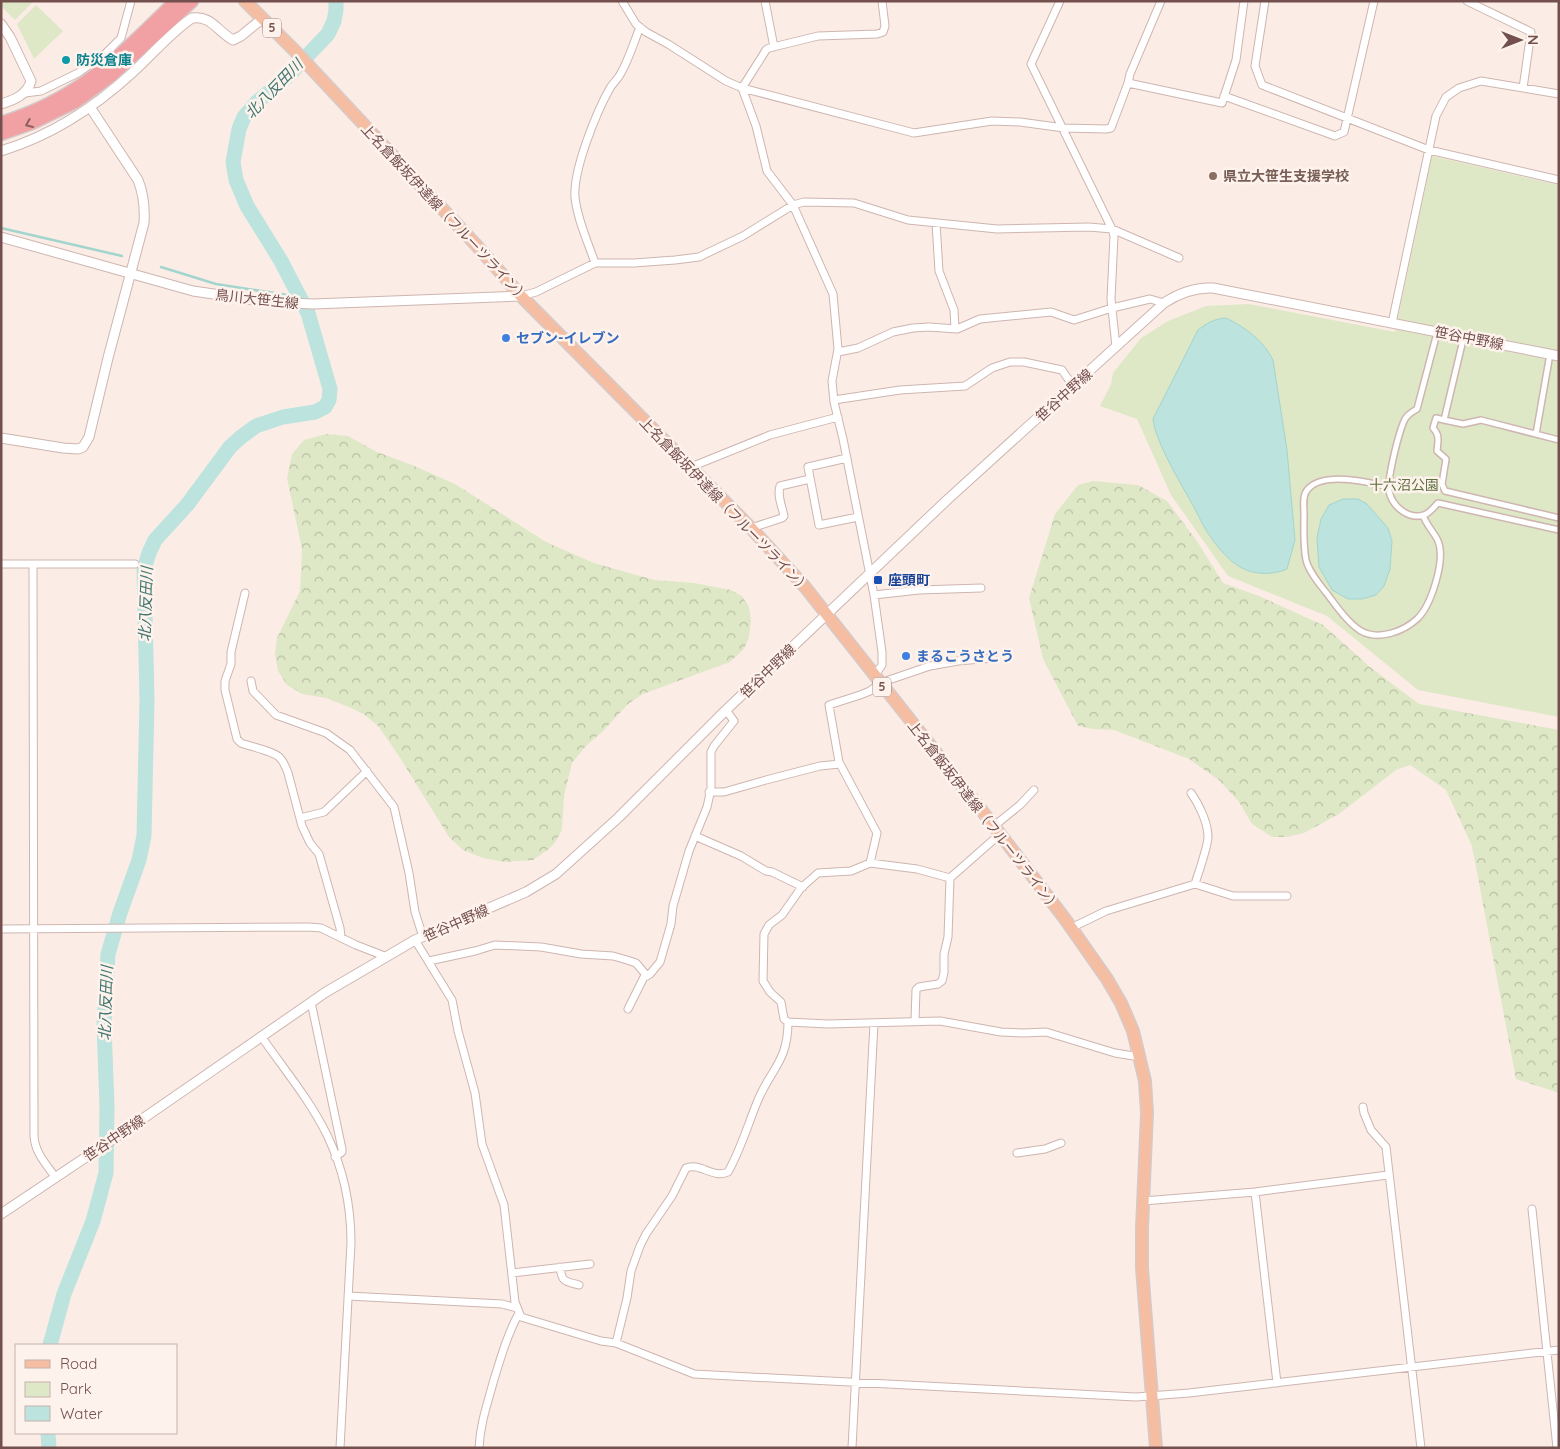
<svg xmlns="http://www.w3.org/2000/svg" width="1560" height="1449" viewBox="0 0 1560 1449" font-family="Quicksand,'Noto Sans JP',sans-serif">
  <defs>
    <pattern id="forest-crowns" width="20" height="18" patternUnits="userSpaceOnUse" patternTransform="scale(1.25)"><rect width="20" height="18" fill="#dee8c6"/><path d="M2 6a3 3 0 1 1 6 0M12 15a3 3 0 1 1 6 0" fill="none" stroke="#b8bea3"/></pattern>
  </defs>
  <rect width="100%" height="100%" fill="#fbede6"/>
  <path fill="#dee8c6" d="M1,1H34L15,20L1,6Z
    M36,5L63,31L34,59L17,24Z
    M1432,156L1559,185V717L1418,690L1327,616L1228,576L1171,495L1137,419L1100,406L1111,384L1113,373L1141,338L1168,321L1206,306L1249,304L1395,332Z"/>
  <path fill="url(#forest-crowns)" d="M326,434L348,436L377,452L412,465L455,484L546,542L594,563L654,580L694,583L731,590L742,596L749,607L751,620L749,637L744,649L730,662L643,694L628,704L602,732L586,746L572,763L564,796L562,830L556,841L549,849L533,860L505,862L483,858L463,850L449,837L397,753L378,726L365,715L349,707L326,698L302,694L287,685L278,671L275,654L277,638L300,591L302,549L287,478L292,454L304,440Z
    M1093,481L1138,485L1167,501L1197,541L1223,583L1259,596L1323,625L1370,667L1419,704L1559,730V1093L1516,1079L1472,846L1446,790L1410,765L1396,770L1339,814L1304,833L1287,837H1272L1252,824L1239,802L1220,781L1189,759L1114,730L1093,729L1078,726L1043,659L1029,598L1055,514L1078,485Z"/>
  <path fill="#bce3dd" stroke="#a3d4cd" d="M1226,318C1245,327 1264,341 1273,360L1287,450L1295,540L1287,569C1273,575 1255,575 1242,568C1230,562 1220,550 1212,539C1205,530 1200,519 1195,509C1183,487 1155,442 1153,419L1198,330C1207,323 1214,319 1226,318Z
    M1343,499H1358L1367,504L1388,528L1392,541L1390,569L1384,586L1376,595L1362,599H1348L1332,590L1319,567L1317,538L1321,519L1329,505Z"/>
  <g fill="none" stroke-linecap="round" stroke-linejoin="round">
    <path stroke="#a3d4cd" stroke-width="2.5" d="M1,228L122,256
      M161,267L216,284L300,297"/>
    <path stroke="#bce3dd" stroke-width="15" d="M50,1345L64,1294L93,1221L106,1173L107,1107L104,1025L108,954L120,913L139,860L144,836L147,700L144,569L149,553L155,540L187,505L230,447L241,437L256,426L283,417L315,412L325,407L329,400L330,389L308,313L281,261L247,206L236,180L233,162L239,129L244,117L257,102L288,76L328,34L334,21L336,10V1
      M48,1433L49,1448"/>
    <g stroke="#ceb5b0" stroke-width="8">
      <path id="pedestrian" d="M1440,334L1437,333L1417,409C1412,412 1408,414 1405,419C1399,431 1387,479 1389,491C1392,506 1408,520 1424,515C1430,513 1434,507 1438,503L1559,530
        M1461,339L1463,340L1444,420L1436,418L1433,428C1440,435 1438,441 1437,451L1446,459L1442,484L1445,491L1559,518
        M1444,420L1463,424L1481,420L1559,440
        M1536,434L1550,354
        M1388,487C1369,482 1324,471 1308,489C1302,495 1304,506 1304,514C1304,529 1303,545 1306,560C1309,572 1320,585 1328,595C1337,607 1348,623 1361,631C1379,641 1404,631 1417,619C1431,606 1446,560 1438,541C1434,532 1426,525 1423,515"/>
    </g>
    <g stroke="#ceb5b0" stroke-width="9">
      <path id="minor" d="M622,1L636,24L646,32L668,44L726,81L742,88L756,126L767,171L793,205L833,294L838,349L832,381L834,402L843,439L874,595L882,652V665L875,675
        M765,1L774,47
        M882,1L885,26L883,32L877,34L818,36L769,48L766,50L742,88L914,133L992,121L1020,122L1064,128L1106,129L1111,128L1128,83L1130,74L1161,1
        M1060,1L1031,64L1112,229L1114,236L1111,299L1116,347
        M1265,1L1255,66L1262,85L1429,150L1559,180
        M1467,1L1531,32L1523,88
        M1128,83L1222,103L1236,60L1244,1
        M25,93L41,91L78,73L106,53L121,38L131,1
        M1224,96L1335,136L1344,132L1374,1
        M936,223L939,271L954,310L955,329
        M595,263C588,242 577,219 575,197C573,170 596,113 610,88C613,83 618,79 621,73C629,59 634,42 640,27
        M521,296L536,292L595,263H634L675,260L699,257L743,236L793,205L804,202L854,203L908,220L997,229L1089,227L1112,229L1179,258
        M1392,323L1436,116L1446,97L1459,88L1481,81L1559,94
        M838,352L858,348L893,332L913,328L929,327L957,329L980,319L1051,312L1074,320L1112,308L1150,299L1164,303
        M834,400L900,390L965,386L992,368L1010,362H1024L1062,370L1073,386
        M847,458L808,467L819,525L858,517
        M691,467L770,435L838,417
        M751,528L782,518L784,516C782,506 777,496 780,486L810,479
        M1,564H135
        M33,565L34,1136C35,1153 46,1164 56,1178
        M245,593L231,652V664L225,681V690L237,739L241,743C251,747 274,751 280,758C284,762 286,768 288,773L302,826L310,843L319,854L340,928L341,937
        M874,595L919,590L981,588
        M251,681L253,691L276,715L326,733L350,750L394,807L409,873L415,912L423,937
        M709,792H724L766,780L820,766L840,764
        M300,818L324,812L367,771
        M994,826L1020,805L1034,790
        M695,836L741,856L766,871L772,872L803,887
        M870,863L877,833L839,762L829,705L860,695L870,691L880,683L930,666L958,661L993,658
        M950,878L1000,834
        M1195,884L1233,896H1287
        M1071,928L1106,911L1195,884C1198,874 1208,846 1208,837C1208,823 1199,804 1191,793
        M1,929L309,927L321,928L356,945L387,957
        M415,940L452,1000L458,1031L475,1093L482,1144L504,1205L515,1302L521,1317L601,1341L616,1343L694,1374L1136,1397L1189,1393L1559,1350
        M429,961L475,951L495,945L541,947L581,954L613,956L627,960L636,963L647,976
        M311,1002L342,1149V1152L335,1157
        M628,1009L644,977L650,974L660,962L671,924L673,906L689,851L707,807L711,789V752L714,746L734,721L726,710
        M788,1022L784,1019L781,1002L770,992L763,981L764,934L769,925L782,915L801,888L818,873L851,871L870,863L917,869L950,878L948,937L944,954V973L942,981L938,984L919,987L916,990L915,1021
        M261,1036C283,1068 310,1100 327,1135C343,1168 351,1206 351,1243L340,1448
        M1363,1107L1364,1113L1371,1130L1386,1147L1421,1448
        M1017,1153L1045,1149L1061,1143
        M1255,1192L1277,1383
        M1143,1201L1255,1192L1388,1175
        M1532,1209L1557,1448
        M560,1267C562,1283 565,1281 579,1285
        M512,1273L590,1264
        M348,1296L502,1304L517,1308
        M616,1343L627,1298L631,1271L640,1246L646,1234L672,1196L686,1168C700,1162 713,1179 728,1172C741,1149 748,1124 758,1100C771,1069 788,1061 788,1022L828,1024L940,1021L1001,1032L1024,1033L1046,1032L1115,1053L1140,1057
        M479,1448C480,1425 487,1405 493,1383C500,1360 507,1335 519,1313
        M852,1448L874,1023"/>
    </g>
    <g stroke="#ceb5b0" stroke-width="11">
      <path id="tertiary" d="M1,24L10,37L31,81C27,95 14,100 1,104
        M1,151C50,136 95,107 132,73C152,55 170,33 192,18C211,15 218,32 233,40L241,36L263,18
        M1,237L193,291L269,302L313,304L521,296
        M1,438L63,448L78,449L83,447L89,437L108,358L144,223C145,207 144,195 138,180L90,107
        M1,1214L125,1131L326,992L415,940L526,892L556,874L618,818L726,710L947,500L1164,303C1179,293 1194,287 1213,288L1559,356"/>
    </g>
    <g stroke="#d5caca" stroke-width="14">
      <path id="primary" d="M245,1L297,53L478,247L521,296L751,528L805,587L994,826L1065,919L1107,979L1121,1003L1133,1031L1145,1081L1147,1113L1142,1228V1268L1156,1448"/>
    </g>
    <g stroke="#d5caca" stroke-width="15">
      <path id="motorway" d="M1,123C80,99 119,56 176,1
        M1,134L32,123L77,101L111,76L192,1"/>
    </g>
    <use href="#pedestrian" stroke="#fff" stroke-width="5"/>
    <use href="#minor" stroke="#fff" stroke-width="7"/>
    <use href="#tertiary" stroke="#fff" stroke-width="9"/>
    <use href="#primary" stroke="#f5bea3" stroke-width="11"/>
    <use href="#motorway" stroke="#f1a1a4" stroke-width="12"/>
  </g>
  <defs><path id="oneway-chevron" d="M-2-3.5L2.5 0L-2 3.5" fill="none" stroke-width="1.6" stroke-linecap="round" stroke-linejoin="round" transform="scale(1.25)"/></defs>
  <use stroke="#8c5f5e" href="#oneway-chevron" transform="translate(29 124) rotate(157)"/>
  <circle fill="#0f9aa8" stroke="#fef2ed" stroke-width="2" cx="66" cy="60" r="5"/>
  <circle fill="#8d6e63" stroke="#fef2ed" stroke-width="2" cx="1213" cy="176" r="5"/>
  <g fill="#3f7fe0" stroke="#fef2ed" stroke-width="2">
    <circle cx="506" cy="338" r="5"/>
    <circle cx="906" cy="656" r="5"/>
  </g>
  <rect fill="#1a4fb4" stroke="#fef2ed" stroke-width="2" x="873" y="575" width="10" height="10" rx="2.5"/>
  <g text-anchor="middle" stroke-width="5" stroke-linejoin="round" paint-order="stroke">
    <g fill="#fef2ed" stroke="#9d807d" stroke-width="1">
      <rect x="263" y="18.5" width="18" height="19" rx="4"/>
      <rect x="873" y="677.5" width="18" height="19" rx="4"/>
    </g>
    <g font-size="12" font-weight="bold" fill="#734f4d">
      <text x="272" y="32">5</text>
      <text x="882" y="691">5</text>
    </g>
    <g font-size="14" font-weight="bold" fill="#0d838f" stroke="#fef2ed" text-anchor="start">
      <text x="76" y="65">防災倉庫</text>
    </g>
    <g font-size="14" font-weight="bold" fill="#785e54" stroke="#fef2ed" text-anchor="start">
      <text x="1223" y="181">県立大笹生支援学校</text>
    </g>
    <g font-size="14" fill="#734f4d" stroke="#fef2ed">
      <text transform="translate(445 213) rotate(47)" y="5">上名倉飯坂伊達線（フルーツライン）</text>
      <text transform="translate(257 299) rotate(6)" y="5">鳥川大笹生線</text>
      <text transform="translate(1469 338) rotate(11)" y="5">笹谷中野線</text>
      <text transform="translate(1064 395) rotate(-42)" y="5">笹谷中野線</text>
      <text transform="translate(725 505) rotate(46)" y="5">上名倉飯坂伊達線（フルーツライン）</text>
      <text transform="translate(768 671) rotate(-44)" y="5">笹谷中野線</text>
      <text transform="translate(984 816) rotate(52)" y="5">上名倉飯坂伊達線（フルーツライン）</text>
      <text transform="translate(456 923) rotate(-24)" y="5">笹谷中野線</text>
      <text transform="translate(114 1138) rotate(-34)" y="5">笹谷中野線</text>
    </g>
    <g font-size="14" font-weight="bold" fill="#366cbe" stroke="#fef2ed" text-anchor="start">
      <text x="516" y="343">セブン-イレブン</text>
      <text x="916" y="661">まるこうさとう</text>
    </g>
    <g font-size="14" fill="#5e7242" stroke="#fef2ed">
      <text x="1404" y="490">十六沼公園</text>
    </g>
    <g font-size="14" font-weight="bold" fill="#164399" stroke="#fef2ed" text-anchor="start">
      <text x="888" y="585">座頭町</text>
    </g>
    <g font-size="15" font-style="italic" fill="#417770" stroke="#fef2ed">
      <text transform="translate(274 89) rotate(-46)" y="5">北八反田川</text>
      <text transform="translate(146 604) rotate(-88)" y="5">北八反田川</text>
      <text transform="translate(106 1003) rotate(-88)" y="5">北八反田川</text>
    </g>
  </g>
  <rect width="1560" height="1449" fill="none" stroke="#734f4d" stroke-width="5"/>
  <rect x="15" y="1344" width="162" height="90" fill="#fef2ed" stroke="#c6b1ad"/>
  <rect x="25" y="1360" width="25" height="8" fill="#f5bea3" stroke="#c6b1ad"/>
  <text x="60" y="1369" font-size="15" fill="#734f4d">Road</text>
  <rect x="25" y="1382" width="25" height="15" fill="#dee8c6" stroke="#c6b1ad"/>
  <text x="60" y="1394" font-size="15" fill="#734f4d">Park</text>
  <rect x="25" y="1406" width="25" height="15" fill="#bce3dd" stroke="#c6b1ad"/>
  <text x="60" y="1419" font-size="15" fill="#734f4d">Water</text>
  <g transform="translate(1520 40) rotate(90)" stroke="#fef2ed" stroke-width="4" paint-order="stroke">
  <path d="M0-4L9 19L0 12L-9 19Z" fill="#734f4d"/>
  <text y="-8" font-size="14" font-weight="bold" text-anchor="middle" fill="#734f4d">N</text>
  </g>
</svg>
